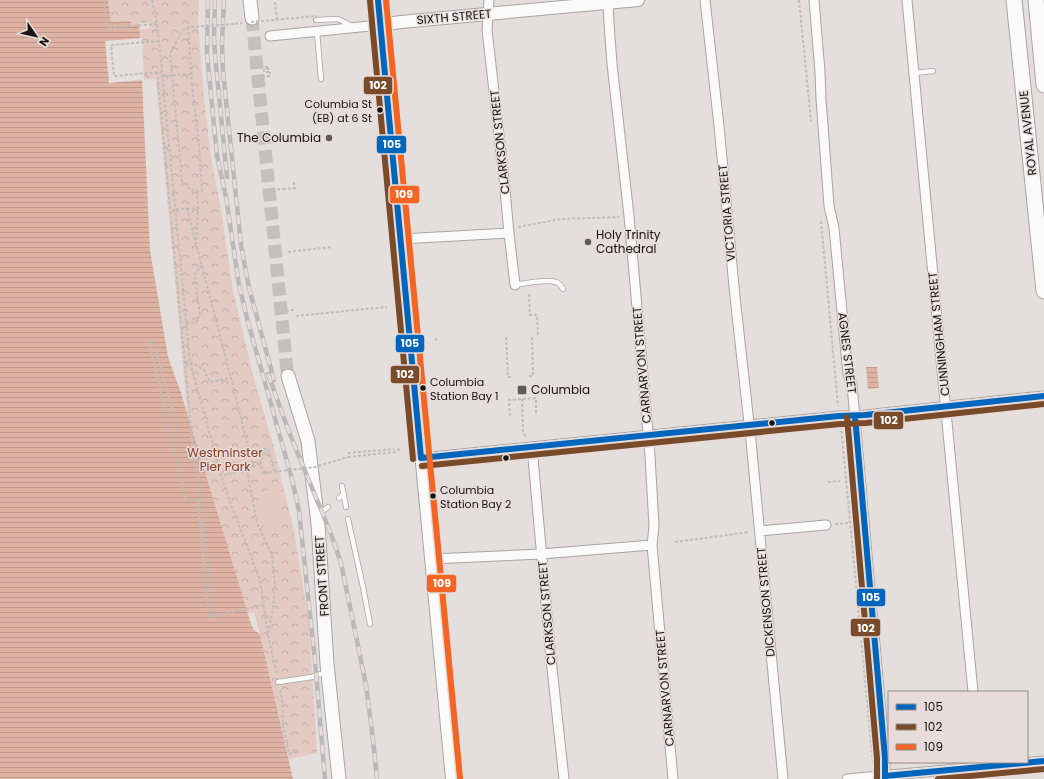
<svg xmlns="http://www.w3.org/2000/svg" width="1044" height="779" viewBox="0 0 1044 779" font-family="Poppins,sans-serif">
  <defs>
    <pattern id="forest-crowns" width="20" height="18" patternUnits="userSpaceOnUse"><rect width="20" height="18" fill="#e3cac2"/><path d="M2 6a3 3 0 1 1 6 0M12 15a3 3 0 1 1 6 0" fill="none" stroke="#c2ada6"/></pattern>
    <pattern id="water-rules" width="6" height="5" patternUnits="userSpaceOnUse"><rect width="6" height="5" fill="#dfb3a3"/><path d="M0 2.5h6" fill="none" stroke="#bf998b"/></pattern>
  </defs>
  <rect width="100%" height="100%" fill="#e4dedc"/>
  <path fill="url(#forest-crowns)" d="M108,0H199L198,23L204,99L211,157L221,210L233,291L254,379L274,448L284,491L293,525L309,624L317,753L289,759L260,634L254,612L205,623L188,419L156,79L109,83L140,38L139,30L150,28L149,22L131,25V21L111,22Z
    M850,496H853L857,498L860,524H858V528L854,529Z"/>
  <path fill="#e3cac2" d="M275,489L284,525L266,529L260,509L261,493Z"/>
  <path fill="url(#water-rules)" d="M0,0H108L111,22L131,21V25L139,24L140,38L150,250L168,357L181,393L251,624L254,630L260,634L293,779H0Z
    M866,367H877L879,388L868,389Z"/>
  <path fill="#e4dedc" d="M142,38L144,80L109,83L105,41Z"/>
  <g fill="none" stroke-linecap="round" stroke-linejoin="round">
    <path stroke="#c5c0be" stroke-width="13" stroke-dasharray="13 6" stroke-linecap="butt" d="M252,18L287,370L288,376"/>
    <g stroke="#a9a4a3" stroke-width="6">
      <path id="service" d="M316,20L338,19L352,26
        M317,32L321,79
        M914,73L933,71
        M515,285C527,283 545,279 556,282C559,283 561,285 563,289
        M342,486L346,507
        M339,498L344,494
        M318,515L328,507
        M348,519L363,587L370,624
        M278,682L312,677L316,675L327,673"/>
    </g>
    <g stroke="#a9a4a3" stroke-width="11">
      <path id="minor" d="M489,0L487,30L504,179L509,233L515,285
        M705,0L719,126L735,297L751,441L783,779
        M814,0L820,72L821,99L829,206L834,228L848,374L852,385L885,758V779
        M907,0C930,231 949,461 973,692
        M608,3L609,23L612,64L629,216L650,456L654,526L652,545L673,779
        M270,36L380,25
        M401,239L509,233
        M532,447L551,659L564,779
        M421,458L839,416L865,415L1023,398L1044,396
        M760,531L826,525
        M431,559L541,554L652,545
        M847,779L1044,761"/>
    </g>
    <g stroke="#a9a4a3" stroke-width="14">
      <path id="tertiary" d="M378,0L452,779
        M380,25L401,22L638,0"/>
    </g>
    <g stroke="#a9a4a3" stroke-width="15">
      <path id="secondary" d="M250,0L252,18
        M288,376L308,441L318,524L327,664L339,779"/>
    </g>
    <g stroke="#a9a4a3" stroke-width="17">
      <path id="primary" d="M1014,0L1044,291
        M1036,0L1044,85"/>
    </g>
    <path stroke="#bfbdbc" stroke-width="2" stroke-dasharray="3 2" stroke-linecap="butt" d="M104,0L107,28L157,24
      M152,0L157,24L159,41L190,362L216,456L187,460L153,340L149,341L186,501L202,499
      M799,0L811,121
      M275,2L277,20
      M235,24L242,23
      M188,27L192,84
      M159,41L111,45L114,76L162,72
      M269,69H264V72H270
      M157,72L194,459L200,484L214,616L264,605L260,580L232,507L221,476L216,456
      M163,76L191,74
      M294,182V188
      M283,189L296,188
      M176,209H187L199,255L231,378L253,467L247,470L221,476
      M187,209L198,208L197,192
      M821,221L838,406
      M518,227L561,219L619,217
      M196,240C198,229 197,219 198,208
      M288,252L332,247
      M529,294L530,315H537L538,336
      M281,312L291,310
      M296,316L387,307
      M186,322L195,324L200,314L194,275L202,265
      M506,337L508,377H513
      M435,340L437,339
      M185,362H190L204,370L210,382L231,378
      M529,376H533L532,336
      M522,399L523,432L526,437
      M510,416L509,400L536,398V415
      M841,426L873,764
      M348,453L394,449
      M348,457L395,452L401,448
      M260,464L264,449H268L275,472
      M253,467L260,464L264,473
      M247,470L257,523L272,555L275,584L273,608L268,635
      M828,482L840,481
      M198,500L209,617L214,616
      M835,524L850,523
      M675,542L749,532
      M264,606L268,635L277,674
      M280,690L282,699L283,726L289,754L299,752"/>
    <use href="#service" stroke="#fbfafa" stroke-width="4.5"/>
    <use href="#minor" stroke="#fbfafa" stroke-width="9"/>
    <use href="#tertiary" stroke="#fbfafa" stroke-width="12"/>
    <use href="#secondary" stroke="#fbfafa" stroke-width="13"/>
    <use href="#primary" stroke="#fbfafa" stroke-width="15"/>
    <g stroke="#bab9b8" stroke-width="4.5">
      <path id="rail" d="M208,0L207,54L217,156L226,197L239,285L248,322L293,483L299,511L315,661L325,779
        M215,0L214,38L215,55L227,177
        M224,0L222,44L223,71L241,245L249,288L274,380
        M268,374L289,432L331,534L341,563L366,685L373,739L377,779"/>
    </g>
    <use href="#rail" stroke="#e7dcd9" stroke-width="3" stroke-dasharray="9" stroke-linecap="butt"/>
    <path stroke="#bfbdbc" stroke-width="2" stroke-dasharray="3 2" stroke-linecap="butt" d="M251,22L317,16
      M255,68L269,67V69
      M257,77L270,76V72
      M192,84L199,146L202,191C191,192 189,188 182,181L170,53L183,30L188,27L235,24
      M267,190L283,189
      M291,310H294
      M264,473L315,467L348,457"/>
    <g stroke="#e7dcd9" stroke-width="9">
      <path id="bus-1" d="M378,0L421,458
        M855,416L885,758V779
        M421,458L839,416L865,415L1044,396
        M885,776L1044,761"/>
    </g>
    <g stroke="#e7dcd9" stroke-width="9">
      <path id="bus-2" d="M370,1L413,459
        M847,417L877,758V779
        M422,466L840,424L866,423L1044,404
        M938,779L1044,769"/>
    </g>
    <g stroke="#e7dcd9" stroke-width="9">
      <path id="bus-3" d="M386,0L460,778"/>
    </g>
    <use href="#bus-1" stroke="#0065bd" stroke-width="6"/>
    <use href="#bus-2" stroke="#7a4b2a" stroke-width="6"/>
    <use href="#bus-3" stroke="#f26522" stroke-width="6"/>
  </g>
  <g fill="#171312" stroke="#e7dcd9" stroke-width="1.5">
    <circle cx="380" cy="110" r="3.5"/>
    <circle cx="423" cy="388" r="3.5"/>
    <circle cx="772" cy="423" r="3.5"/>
    <circle cx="506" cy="458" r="3.5"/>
    <circle cx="433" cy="496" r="3.5"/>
  </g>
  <g fill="#5f5a59" stroke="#e7dcd9" stroke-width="1.5">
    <circle cx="329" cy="138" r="4"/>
    <circle cx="588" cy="242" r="4"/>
    <rect x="517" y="385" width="10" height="10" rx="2"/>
  </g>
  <g text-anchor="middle" stroke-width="3" stroke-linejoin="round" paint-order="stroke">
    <g font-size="11" fill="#171312" stroke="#e7dcd9" text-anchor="start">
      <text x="372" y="108" text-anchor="end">Columbia St<tspan x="372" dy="14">(EB) at 6 St</tspan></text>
      <text x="430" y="386">Columbia<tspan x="430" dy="14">Station Bay 1</tspan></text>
      <text x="440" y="494">Columbia<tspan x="440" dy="14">Station Bay 2</tspan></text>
    </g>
    <g font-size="12" fill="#171312" stroke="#e7dcd9">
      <text transform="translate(454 17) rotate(-5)" y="4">SIXTH STREET</text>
      <text transform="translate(1028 133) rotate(-96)" y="4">ROYAL AVENUE</text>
      <text transform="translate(500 142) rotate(-96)" y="4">CLARKSON STREET</text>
      <text transform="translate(727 213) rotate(-95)" y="4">VICTORIA STREET</text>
      <text transform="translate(939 334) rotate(-96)" y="4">CUNNINGHAM STREET</text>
      <text transform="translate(847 353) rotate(83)" y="4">AGNES STREET</text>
      <text transform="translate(642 365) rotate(-95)" y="4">CARNARVON STREET</text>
      <text transform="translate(322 576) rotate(-94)" y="4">FRONT STREET</text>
      <text transform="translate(766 602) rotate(-95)" y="4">DICKENSON STREET</text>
      <text transform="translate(547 613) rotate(-95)" y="4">CLARKSON STREET</text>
      <text transform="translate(665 688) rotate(-95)" y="4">CARNARVON STREET</text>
    </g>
    <g font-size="12" fill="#171312" stroke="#e7dcd9" text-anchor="start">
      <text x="321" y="142" text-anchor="end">The Columbia</text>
      <text x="596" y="239">Holy Trinity<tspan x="596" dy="14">Cathedral</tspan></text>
      <text x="531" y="394">Columbia</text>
    </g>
    <g font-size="12" fill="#873d22" stroke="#e7dcd9">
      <text x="225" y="457">Westminster<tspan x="225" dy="14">Pier Park</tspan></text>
    </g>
  </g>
  <g stroke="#e7dcd9" stroke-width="1.5">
    <rect x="363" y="76" width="30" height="19" rx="4" fill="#7a4b2a"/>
    <rect x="376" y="135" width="31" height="19" rx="4" fill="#0065bd"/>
    <rect x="389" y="185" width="31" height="19" rx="4" fill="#f26522"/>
    <rect x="395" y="334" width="30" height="19" rx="4" fill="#0065bd"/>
    <rect x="390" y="365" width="30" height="19" rx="4" fill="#7a4b2a"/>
    <rect x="873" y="411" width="31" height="19" rx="4" fill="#7a4b2a"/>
    <rect x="426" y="574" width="31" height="19" rx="4" fill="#f26522"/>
    <rect x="856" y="588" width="30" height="19" rx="4" fill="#0065bd"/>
    <rect x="850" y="618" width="31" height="19" rx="4" fill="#7a4b2a"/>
  </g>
  <g font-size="11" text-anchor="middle" font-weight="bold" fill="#fff">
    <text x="378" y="89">102</text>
    <text x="392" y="148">105</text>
    <text x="404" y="198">109</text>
    <text x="410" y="347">105</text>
    <text x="405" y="378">102</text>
    <text x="889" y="424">102</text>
    <text x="442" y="587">109</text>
    <text x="871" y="601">105</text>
    <text x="866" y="632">102</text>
  </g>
  <rect x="888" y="691" width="140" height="72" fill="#e7dcd9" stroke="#948c89"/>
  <rect x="896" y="704" width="20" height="6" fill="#0065bd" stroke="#948c89"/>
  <text x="924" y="711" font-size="12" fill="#171312">105</text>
  <rect x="896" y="724" width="20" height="6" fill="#7a4b2a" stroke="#948c89"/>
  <text x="924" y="731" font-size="12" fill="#171312">102</text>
  <rect x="896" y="744" width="20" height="6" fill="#f26522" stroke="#948c89"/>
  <text x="924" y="751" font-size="12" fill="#171312">109</text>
  <g transform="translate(36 36) rotate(124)" stroke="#e7dcd9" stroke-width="3" paint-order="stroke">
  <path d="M0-3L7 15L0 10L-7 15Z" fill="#171312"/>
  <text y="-6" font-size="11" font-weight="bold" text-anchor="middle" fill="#171312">N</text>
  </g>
</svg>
